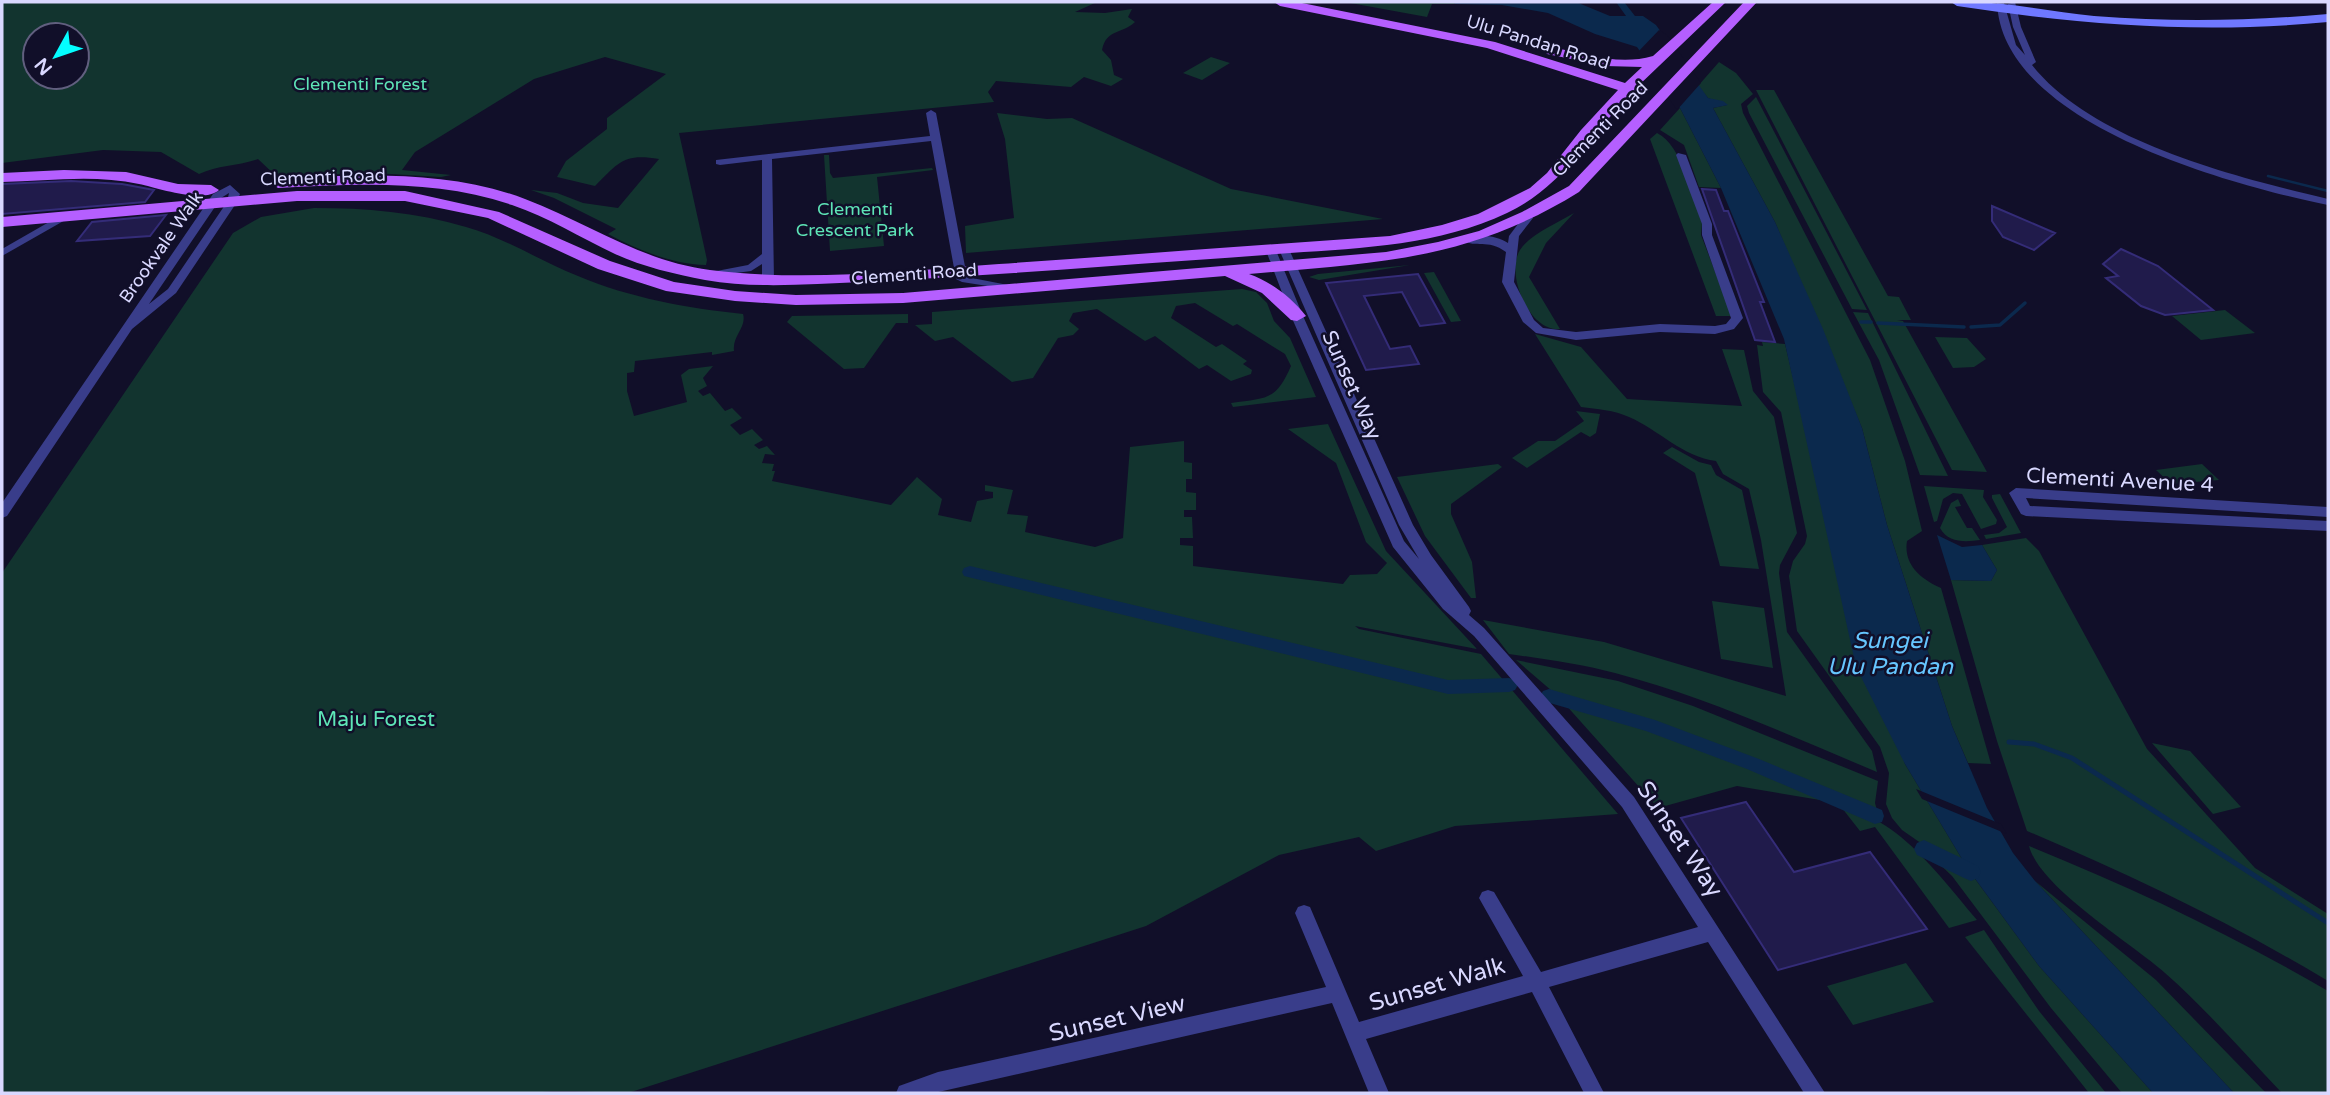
<svg xmlns="http://www.w3.org/2000/svg" width="2330" height="1095" viewBox="0 0 2330 1095" font-family="'Varela Round',sans-serif">
  <rect width="100%" height="100%" fill="#110f29"/>
  <path fill="#12342f" fill-rule="evenodd" d="M2,2H1097L1075,12L1105,13L1132,9L1128,17L1135,22C1121,35 1107,28 1102,50L1111,60L1114,75L1123,79L1111,86L1084,77L1071,87L996,81L988,92L994,102L679,133L707,260L706,265C671,264 638,250 608,234L616,229L554,198L531,190L557,193L583,203L618,208L659,159C624,153 619,162 595,186L557,177L566,161L607,129V118L666,74L605,57L534,79L415,152L402,170L451,175L441,177L374,173L276,176L258,159C238,166 218,165 199,174L161,152L103,150L2,163ZM35,35H77V77H35Z
    M1345,2H1454L1455,4H1432L1427,17Z
    M1211,57L1230,63L1202,80L1183,73Z
    M1719,62L1736,73L1753,94L1741,104L1743,113L1870,360L1905,461L1922,531L1907,541C1903,565 1922,580 1941,588L1991,764L1968,763L1952,726L1887,525L1862,428L1775,222L1713,108L1727,105L1708,98L1698,86Z
    M1756,90H1774L1888,296L1899,297L1911,320H1897L1903,321L1987,472L1952,470Z
    M1756,97L1867,310L1852,309L1749,113L1747,106Z
    M1680,108L1721,188L1699,187L1684,145L1660,130Z
    M997,113L1047,119L1072,118L1231,189L1383,219L966,253L965,226L1014,218L1005,139Z
    M1657,133C1682,145 1693,197 1702,223L1701,235L1732,316H1716L1650,139Z
    M824,155H829L830,173L833,178L932,168L933,170L877,177L884,246L830,251Z
    M314,208C365,208 417,212 466,227C505,238 540,261 578,276C630,298 687,308 743,314C747,327 732,336 734,351L712,355V352L635,361L634,372L627,373V391L634,416L687,402L681,375L689,369L713,366L703,378L707,386L698,391L703,396L710,393L725,411L732,408L742,418L730,425L740,435L752,429L763,440L754,445L759,449L767,446L775,455L765,454L762,463L774,464L772,471H775L772,481L891,505L917,477L942,499L938,515L971,522L977,501L993,498V492L985,491V485L1013,490L1007,514L1028,516L1025,532L1095,547L1123,538L1130,447L1184,441V462L1192,463V479H1186V492L1196,493V510H1184V517H1192L1193,538H1180V545L1193,546V566L1343,584L1350,575L1377,574L1387,563L1366,542L1336,463L1288,429L1328,424L1386,551L1477,649L1355,626L1359,629L1481,654L1618,814L1455,826L1376,851L1359,837L1279,855L1146,926L628,1093C612,1093 545,1089 537,1093H2V573L233,233L261,217Z
    M1574,213L1546,243L1529,277L1560,329C1529,332 1505,274 1520,250C1530,234 1558,223 1574,213Z
    M1410,265L1319,280L1309,277L1318,274Z
    M1434,272L1461,321L1451,322L1424,273Z
    M1242,289L1256,292L1267,303L1274,321L1290,338L1316,397L1233,407L1231,403C1266,398 1276,401 1291,366L1285,354L1237,324L1233,326L1195,303L1176,306L1171,318L1216,347L1222,344L1247,361L1243,364L1252,370L1251,374L1231,381L1207,365L1199,369L1155,336L1145,341L1097,309L1073,313L1069,321L1079,329L1073,335L1058,338L1033,378L1012,382L953,337L935,341L915,325L932,324V312Z
    M2225,310L2255,333L2201,340L2172,316Z
    M1853,312L1868,313L1948,476L1920,475L1879,360Z
    M908,314V323H896L864,368L844,369L787,322L792,316Z
    M1535,334L1581,347L1627,399L1742,406L1722,349L1744,350L1753,391L1774,417L1797,533L1780,565L1779,573L1787,632L1872,751L1877,772C1791,736 1706,697 1615,673C1580,664 1545,659 1509,654L1483,620L1604,642L1786,696L1761,540L1749,489L1723,474L1716,461C1683,457 1659,430 1629,417C1614,410 1597,409 1581,407Z
    M1935,337L1967,338L1986,359L1974,367L1953,368Z
    M1762,342L1785,344L1811,454L1905,764L1968,869L1925,846L1902,830L1892,818L1886,804L1889,773L1880,747L1797,631L1789,576L1793,561L1805,544L1807,536L1781,412L1763,392L1757,345L1763,346Z
    M1576,411L1600,414L1596,433L1590,437L1581,432L1527,468L1512,458L1538,441H1555L1584,421Z
    M1672,447L1699,462L1711,465L1716,475L1742,490L1759,569L1720,566L1695,473L1663,453Z
    M1498,464L1502,467L1451,504V514L1472,562L1476,598H1471L1425,536L1397,477Z
    M2202,464L2219,480L2171,484L2156,470Z
    M1924,486L1984,490L1983,497L1997,520L1996,524L1981,529L1962,494L1953,493L1943,499L1937,521L1934,522Z
    M2000,494L2021,533L1986,539L1984,535L1999,533L2007,527L1992,498V495Z
    M1958,499L1961,506L1955,507L1967,528H1972L1980,540C1965,542 1948,543 1940,528L1951,503Z
    M2026,538L2039,551L2147,749L2255,868L2328,914V981C2231,923 2131,875 2027,831L1997,741L1951,580L1991,581L1997,570L1982,545Z
    M1712,601L1764,608L1773,668L1721,659Z
    M1516,660L1618,681L1693,706L1878,781L1875,803L1878,814L1754,762L1648,721L1559,697Z
    M1564,703C1648,727 1730,757 1811,791C1842,805 1875,815 1901,837C1930,861 1953,892 1977,920L1949,928L1875,827L1860,831L1838,803L1737,786L1658,808Z
    M2152,743L2190,751L2241,807L2213,814Z
    M2029,846C2133,888 2232,935 2328,991V1093H2282C2244,1053 2207,1010 2165,973C2130,942 2040,888 2029,846Z
    M1929,854L1973,876L2039,966L2153,1093H2122L2051,1008L1952,876Z
    M2035,881L2156,980L2266,1093H2234Z
    M1984,930L2039,1011L2106,1093H2089L1965,937Z
    M1906,963L1934,1002L1853,1025L1827,986Z"/>
  <path fill="#0b294d" d="M1454,2H1576L1610,16H1626L1616,2H1624L1635,16H1643L1656,25L1708,98L1723,101L1728,105L1713,108L1775,222L1823,329L1862,428L1887,525L1952,726L1987,808L2013,853L2035,881L2234,1093H2153L2039,966L1968,869L1905,764L1856,667L1784,339L1721,188L1680,108L1637,47L1595,34L1548,13L1502,5L1455,4Z
    M1937,535L1962,547L1982,545L1997,570L1991,581L1951,580Z"/>
  <path fill="#110f29" d="M1659,30L1667,35L1701,83L1677,110L1637,53Z
    M1916,789L2001,824L2007,834L1922,799Z"/>
  <g fill="none" stroke-linecap="round" stroke-linejoin="round">
    <path stroke="#0b294d" stroke-width="2.5" d="M2268,176L2328,191"/>
    <path stroke="#0b294d" stroke-width="3.5" d="M1861,322H1871
      M1878,323L1964,327
      M1971,327L2000,325L2025,303"/>
    <path stroke="#0b294d" stroke-width="5" d="M2009,742L2034,744L2072,758L2328,923"/>
    <path fill="#0b294d" fill-rule="evenodd" d="M970,566L1448,680L1509,678L1515,680L1518,685L1515,690L1509,692L1448,694L964,576L962,572L964,568Z
      M1549,689L1655,720L1759,759L1882,810L1884,816L1882,822L1875,824L1747,769L1646,731L1543,701L1540,696L1543,691Z
      M1924,840L1978,866L1981,872L1978,878L1971,881L1964,878L1917,855L1914,849L1917,843Z"/>
  </g>
  <path fill="#201b4b" stroke="#342c78" stroke-width="2" d="M71,181L122,184L154,190L145,202L2,214V184Z
    M1702,189L1716,190L1724,211H1728L1764,302H1760L1775,342L1755,340Z
    M1992,206L2055,233L2034,250L2003,237L1992,221Z
    M166,215L150,236L77,241L92,222Z
    M2121,249L2158,266L2213,310L2165,315L2141,306L2106,278L2118,276L2103,264Z
    M1418,274L1445,323L1420,326L1402,292L1364,296L1390,349L1410,346L1419,364L1366,370L1326,283Z
    M1746,802L1794,872L1870,852L1927,929L1778,970L1681,818Z"/>
  <g fill="none" stroke-linecap="round" stroke-linejoin="round">
    <path fill="#393d8a" fill-rule="evenodd" d="M1997,2L2004,3L2016,45L2025,55L2013,27L2008,4L2015,2L2021,27L2036,62L2032,65C2093,142 2236,177 2328,199V205C2232,185 2001,124 1997,2Z
      M931,110L936,113L967,277L1013,286V290L962,282L956,279L931,141L772,159L774,281L768,284L762,281V264L751,271L706,277V273L748,265L762,254V160L720,165L716,164V160L930,136L926,113Z
      M1678,153L1686,155L1712,224V235L1743,318L1734,329L1715,334L1660,332L1576,340L1536,333L1523,322L1502,282L1506,252C1487,238 1476,249 1463,240C1474,233 1497,235 1508,243L1509,236L1524,216H1532L1533,218L1519,236L1514,282L1534,320L1543,328L1576,332L1660,324L1715,326L1726,324L1731,318L1702,235V224L1676,155Z
      M230,185L240,194L237,202L176,293L132,329L7,516L2,518V503L213,194ZM229,193L227,202L168,289L149,304L221,198Z
      M63,214L67,215V219L2,256V249Z
      M1283,244L1288,247L1413,525L1431,555L1469,607L1471,611L1469,615L1484,628L1634,797L1825,1093H1804L1708,942L1549,987L1604,1093H1584L1532,992L1366,1039L1389,1093H1369L1332,1003L934,1093H896L899,1086L938,1072L1326,987L1295,913L1298,907L1304,905L1310,907L1359,1022L1523,976L1479,898L1482,892L1488,890L1494,892L1541,972L1698,927L1622,807L1474,636L1443,609L1393,547L1291,316L1265,248L1266,246L1270,245L1275,248L1303,316L1404,541L1419,559L1399,525L1278,247Z
      M2016,488L2328,507V517L2026,498L2030,506L2328,521V531L2026,516L2021,514L2009,493Z"/>
    <path fill="#6f78ff" fill-rule="evenodd" d="M1951,2C1998,0 2047,11 2094,16C2172,22 2250,21 2328,14V22C2203,34 2081,25 1957,6Z"/>
    <path fill="#b55fff" fill-rule="evenodd" d="M1274,2H1297L1495,42L1625,83L1642,67L1605,66L1547,54L1545,51L1552,47C1585,54 1619,66 1653,56L1713,2H1726L1637,87L1643,89V95H1629C1589,138 1562,187 1507,213C1439,245 1364,248 1290,253C1226,258 1162,262 1098,267C1019,273 940,278 862,282C809,284 757,289 705,280C675,274 643,267 615,254C581,238 548,217 512,205C436,179 356,184 278,188L270,183L278,178C361,175 446,169 525,199C589,223 640,261 710,270C801,282 907,271 999,264C1129,255 1260,245 1390,236L1442,225L1478,214L1530,188L1547,173L1581,130L1618,90L1487,48L1280,6Z
      M1744,2H1757L1579,192C1468,261 1375,263 1249,274C1271,282 1291,297 1306,316L1297,321L1291,320L1262,293L1225,276L903,303L796,305L735,301L666,291L598,269L488,218L405,201H297L2,227V217L297,191H405L499,212L610,261L674,282L735,291L796,295L903,293L1386,252L1438,242L1479,231L1522,212L1569,186Z
      M64,170L126,172L178,184L211,185L219,190C204,204 158,188 139,184C94,174 47,181 2,182V173Z"/>
  </g>
  <g text-anchor="middle" stroke-width="5" stroke-linejoin="round" paint-order="stroke">
    <g font-size="18" fill="#d9d8ff" stroke="#110f29">
      <text transform="translate(1538 42) rotate(17)" y="6">Ulu Pandan Road</text>
      <text transform="translate(1600 129) rotate(-45)" y="6">Clementi Road</text>
      <text transform="translate(323 177) rotate(-2)" y="6">Clementi Road</text>
      <text transform="translate(161 247) rotate(-55)" y="6">Brookvale Walk</text>
      <text transform="translate(914 274) rotate(-4)" y="6">Clementi Road</text>
    </g>
    <g font-size="18" fill="#5ee5b7" stroke="#110f29">
      <text x="360" y="90">Clementi Forest</text>
      <text x="855" y="215">Clementi<tspan x="855" dy="21">Crescent Park</tspan></text>
    </g>
    <g font-size="21" fill="#d9d8ff" stroke="#110f29">
      <text transform="translate(1352 385) rotate(66)" y="7">Sunset Way</text>
      <text transform="translate(2120 480) rotate(3)" y="7">Clementi Avenue 4</text>
    </g>
    <g font-size="21" fill="#5ee5b7" stroke="#110f29">
      <text x="376" y="726">Maju Forest</text>
    </g>
    <g font-size="23" font-style="italic" fill="#66c6ff" stroke="#110f29">
      <text x="1890" y="648">Sungei<tspan x="1890" dy="26">Ulu Pandan</tspan></text>
    </g>
    <g font-size="24" fill="#d9d8ff" stroke="#110f29">
      <text transform="translate(1680 839) rotate(56)" y="8">Sunset Way</text>
      <text transform="translate(1437 984) rotate(-16)" y="8">Sunset Walk</text>
      <text transform="translate(1117 1018) rotate(-13)" y="8">Sunset View</text>
    </g>
  </g>
  <rect width="2330" height="1095" fill="none" stroke="#d9d8ff" stroke-width="7"/>
  <g transform="translate(56 56) rotate(230)"><circle r="33" fill="#110f29" stroke="#615f7f" stroke-width="2"/>
  <path d="M0-5L12 26L0 18L-12 26Z" fill="#04fdff"/>
  <text y="-10" font-size="19" font-weight="bold" text-anchor="middle" fill="#d9d8ff">N</text>
  </g>
</svg>
